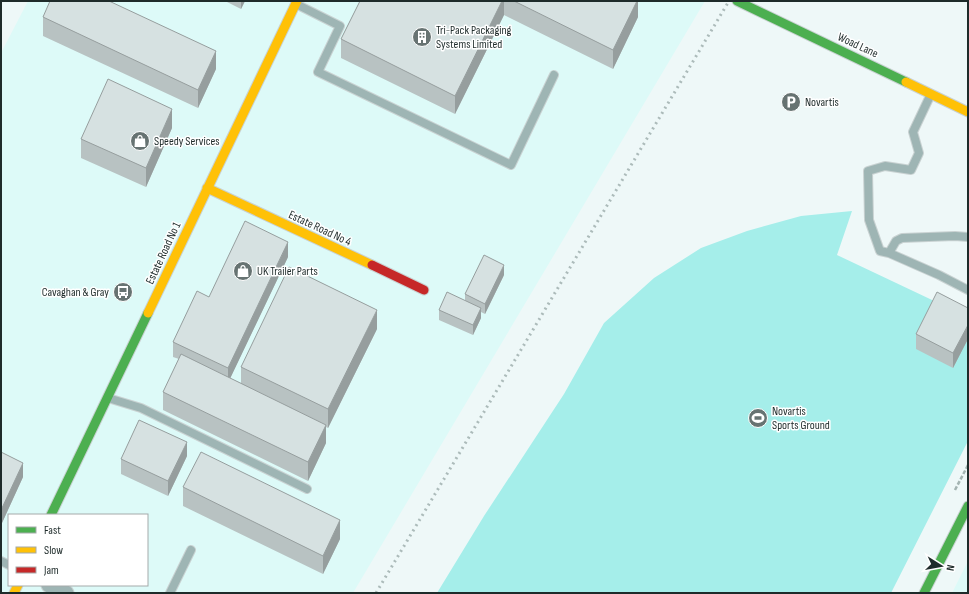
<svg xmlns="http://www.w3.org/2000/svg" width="969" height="594" viewBox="0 0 969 594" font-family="'Sofia Sans Condensed',sans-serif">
  <rect width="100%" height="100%" fill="#eef8f8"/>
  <path fill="#ddfaf8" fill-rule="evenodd" d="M28,1H705L353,593H1V53ZM9,515H147V585H9Z
    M968,561V593H952Z"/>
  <path fill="#a5eeea" d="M852,211L837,255L968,317V441L891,593H437L484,516L564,394L604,323L654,278L701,248L747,231L801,216Z"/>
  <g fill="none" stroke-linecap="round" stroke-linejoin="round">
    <g stroke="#c9d2d2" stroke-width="10">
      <path id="lane" d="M296,4L340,26L318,72L511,165L554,75
        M968,237L955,236L902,238L896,241L889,253L939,275L968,290
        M889,253L880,251L869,220L868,171L885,166L911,170L919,153L913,132L931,94
        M108,398L141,408L307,489
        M1,561L9,565
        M170,593L191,550"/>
    </g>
    <g stroke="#c9d2d2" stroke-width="17">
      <path id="street" d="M49,585L66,593"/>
    </g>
    <g stroke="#c9d2d2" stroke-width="11">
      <path id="fast" d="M737,1L906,82
        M51,515L148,313
        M924,593L968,506"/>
    </g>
    <g stroke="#c9d2d2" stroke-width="11">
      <path id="slow" d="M906,82L968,112
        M207,188L372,265
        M148,313L297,1
        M14,593L18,585"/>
    </g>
    <g stroke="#c9d2d2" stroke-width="11">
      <path id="jam" d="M372,265L424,290"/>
    </g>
    <path stroke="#a3b4b2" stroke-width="2.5" stroke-dasharray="4 2" stroke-linecap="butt" d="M955,490L968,465"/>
    <use href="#lane" stroke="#9eb5b4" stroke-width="8"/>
    <use href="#street" stroke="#9eb5b4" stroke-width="15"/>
    <use href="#fast" stroke="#4caf50" stroke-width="9"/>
    <use href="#slow" stroke="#ffc107" stroke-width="9"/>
    <use href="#jam" stroke="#c62828" stroke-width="9"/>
    <path stroke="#acbbba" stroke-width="3" stroke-dasharray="2 4" stroke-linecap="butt" d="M376,593L729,1"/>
  </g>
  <path fill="#b8c2c2" d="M225,1H245L241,9Z
    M360,1H638V17L613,69L504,15L455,114L341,58V39Z
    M43,17L216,69L198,108L43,36Z
    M172,128L146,187L81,158V139Z
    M288,257L230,378L241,383V367L377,329L328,428L326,427V443L308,481L163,410V392L179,359L173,357V342L209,297Z
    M504,275L485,314L481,312V318L473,335L439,320V310L465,300V294Z
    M968,308V339L953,368L916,349V334Z
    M1,452L23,477L2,523H1Z
    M187,456L168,496L121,474V459Z
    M183,487L340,539L323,574L183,506Z"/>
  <path fill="#969e9e" d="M241,1H245L241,9Z
    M502,1H504V15L455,114V96Z
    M637,1H638V17L613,69V50Z
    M216,51V69L198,108V90Z
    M172,109V128L146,187V168Z
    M288,242V257L228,383V368Z
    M504,265V275L485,314V304Z
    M481,308V318L473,335V325Z
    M377,310V329L328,428V409Z
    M968,325V339L953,368V353Z
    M326,425V443L308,481V462Z
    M187,442V456L168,496V481Z
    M23,463V477L2,523V508Z
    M340,520V539L323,574V556Z"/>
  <path fill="#d6e1e1" stroke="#969e9e" d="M50,1H109L216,51L198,90L43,17Z
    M360,1H502L455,96L341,39Z
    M514,1H637L613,50Z
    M108,79L172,109L146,168L81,139Z
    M245,221L288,242L228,368L173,342L197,291L209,297Z
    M484,255L504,265L485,304L465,294Z
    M289,267L377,310L328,409L241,367Z
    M447,292L481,308L473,325L439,310Z
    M937,292L968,308V325L953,353L916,334Z
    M181,354L326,425L308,462L163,392Z
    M139,420L187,442L168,481L121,459Z
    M1,452L23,463L2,508H1Z
    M201,452L340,520L323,556L183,487Z"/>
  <defs>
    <g id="building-disc" transform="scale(1)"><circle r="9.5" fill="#677372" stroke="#fff"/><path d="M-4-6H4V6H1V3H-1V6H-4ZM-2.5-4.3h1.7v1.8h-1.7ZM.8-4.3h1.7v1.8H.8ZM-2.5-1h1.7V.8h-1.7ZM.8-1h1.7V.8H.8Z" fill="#fff"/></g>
    <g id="parking-disc" transform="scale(1)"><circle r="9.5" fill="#677372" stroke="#fff"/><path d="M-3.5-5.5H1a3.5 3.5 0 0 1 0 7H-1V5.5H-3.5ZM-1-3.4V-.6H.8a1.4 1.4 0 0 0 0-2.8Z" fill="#fff"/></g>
    <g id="shop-disc" transform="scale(1)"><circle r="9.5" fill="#677372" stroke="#fff"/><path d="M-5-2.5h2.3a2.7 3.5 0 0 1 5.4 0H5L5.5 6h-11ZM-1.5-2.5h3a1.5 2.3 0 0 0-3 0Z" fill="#fff"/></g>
    <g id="bus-disc" transform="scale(1)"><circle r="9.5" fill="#677372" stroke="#fff"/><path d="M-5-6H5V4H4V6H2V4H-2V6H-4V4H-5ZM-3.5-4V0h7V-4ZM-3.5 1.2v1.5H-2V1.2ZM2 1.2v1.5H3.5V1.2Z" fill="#fff"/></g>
    <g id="stadium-disc" transform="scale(1)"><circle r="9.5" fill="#677372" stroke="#fff"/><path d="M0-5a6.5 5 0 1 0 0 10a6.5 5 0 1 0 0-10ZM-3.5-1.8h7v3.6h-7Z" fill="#fff"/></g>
  </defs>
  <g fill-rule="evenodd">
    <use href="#building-disc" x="422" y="37"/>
    <use href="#parking-disc" x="791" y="102"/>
    <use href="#shop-disc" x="140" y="141"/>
    <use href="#shop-disc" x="243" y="271"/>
    <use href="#bus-disc" x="123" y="292"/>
    <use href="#stadium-disc" x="758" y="418"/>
  </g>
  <g text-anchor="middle" stroke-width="3" stroke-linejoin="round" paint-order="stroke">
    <g font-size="12" fill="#1e2b2a" stroke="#fff" text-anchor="start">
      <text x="436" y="34">Tri-Pack Packaging<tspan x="436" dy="14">Systems Limited</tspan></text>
      <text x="805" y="106">Novartis</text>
      <text x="154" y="145">Speedy Services</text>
      <text x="257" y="275">UK Trailer Parts</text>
      <text x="109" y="296" text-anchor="end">Cavaghan &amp; Gray</text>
      <text x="772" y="415">Novartis<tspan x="772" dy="14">Sports Ground</tspan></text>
    </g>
    <g font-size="12" fill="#1e2b2a" stroke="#fff">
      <text transform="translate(858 45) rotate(25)" y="4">Woad Lane</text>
      <text transform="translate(320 228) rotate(25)" y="4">Estate Road No 4</text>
      <text transform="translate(163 253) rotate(-65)" y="4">Estate Road No 1</text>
    </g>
  </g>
  <rect width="969" height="594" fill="none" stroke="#1e2b2a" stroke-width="4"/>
  <rect x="8" y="514" width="140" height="72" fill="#ffffff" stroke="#a5aaaa"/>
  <rect x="16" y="527" width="20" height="6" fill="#4caf50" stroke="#a5aaaa"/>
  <text x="44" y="534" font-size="12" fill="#1e2b2a">Fast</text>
  <rect x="16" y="547" width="20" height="6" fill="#ffc107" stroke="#a5aaaa"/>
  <text x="44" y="554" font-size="12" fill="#1e2b2a">Slow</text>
  <rect x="16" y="567" width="20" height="6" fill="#c62828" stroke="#a5aaaa"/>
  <text x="44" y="574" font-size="12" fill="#1e2b2a">Jam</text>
  <g transform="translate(941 566) rotate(101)" stroke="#ffffff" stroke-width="3" paint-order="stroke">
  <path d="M0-3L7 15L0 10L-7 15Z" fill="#1e2b2a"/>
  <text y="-6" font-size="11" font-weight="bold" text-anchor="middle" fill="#1e2b2a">N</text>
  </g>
</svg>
